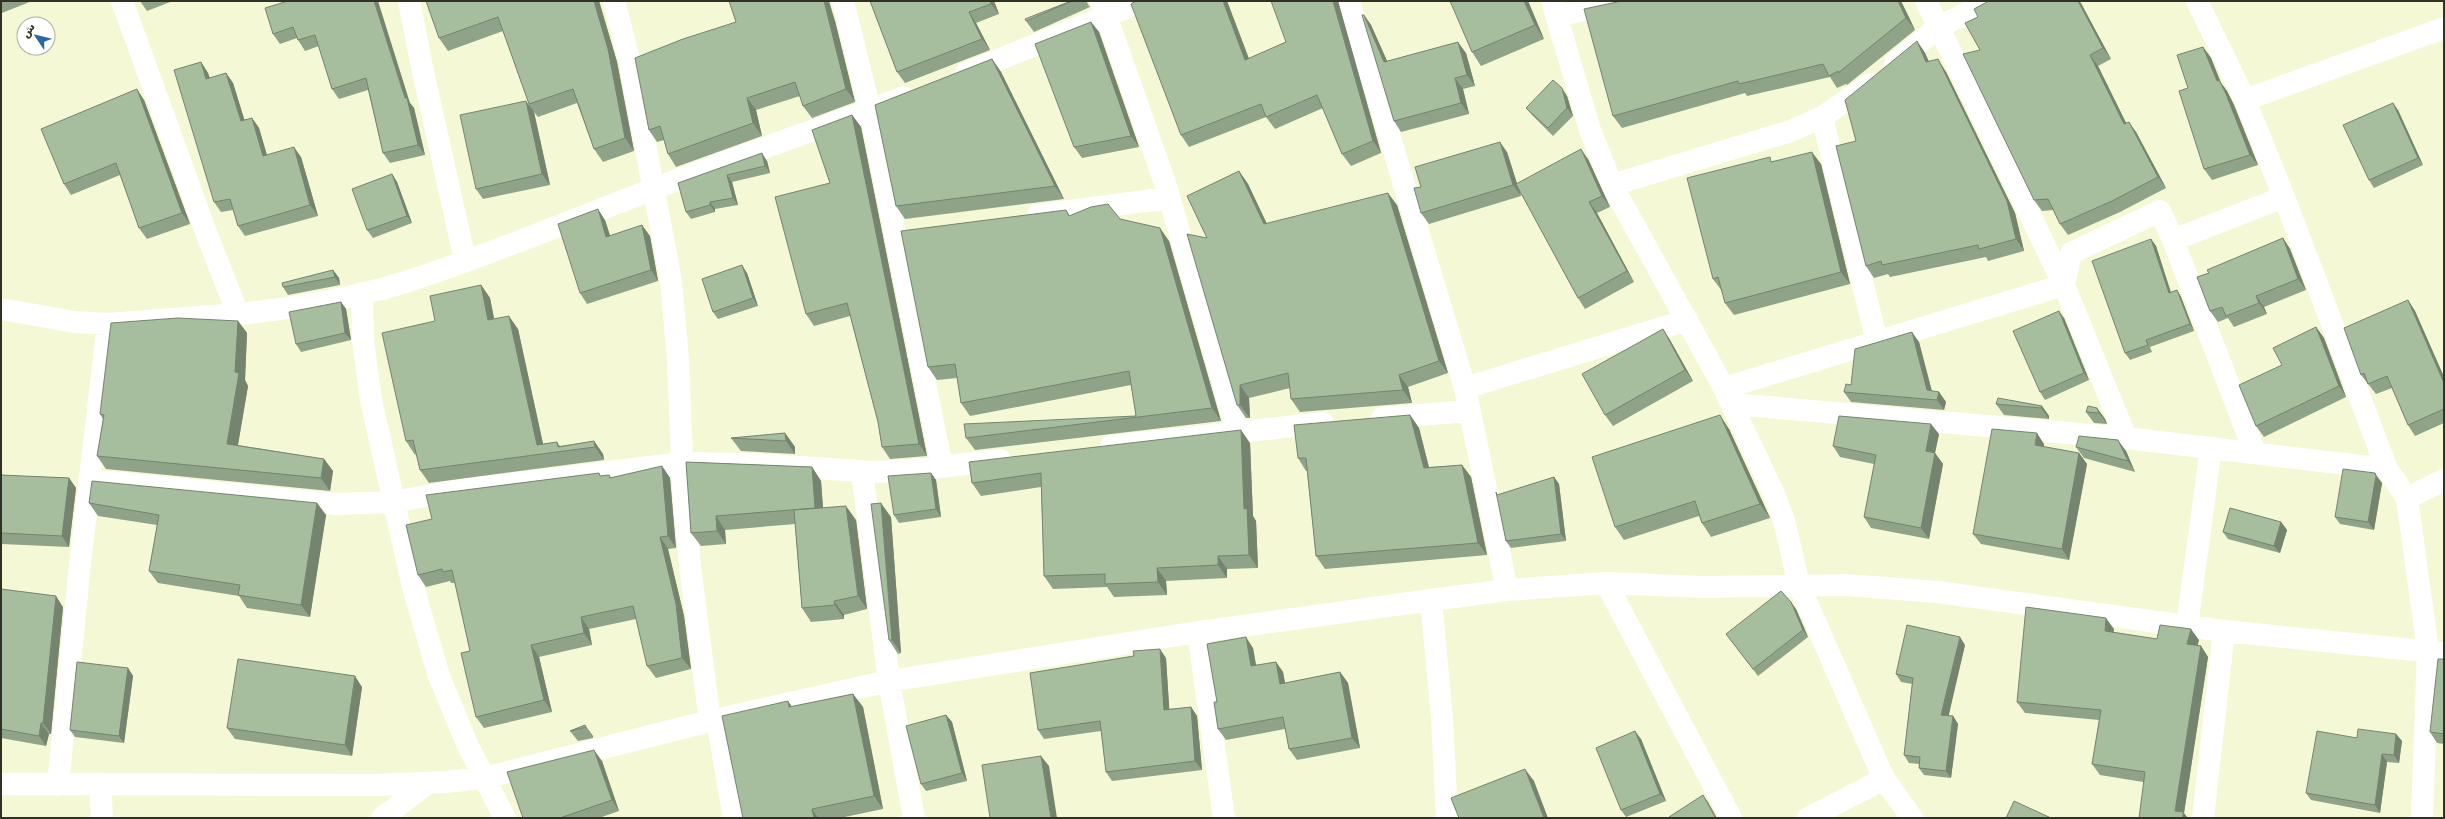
<svg xmlns="http://www.w3.org/2000/svg" width="2445" height="819" viewBox="0 0 2445 819" font-family="'DejaVu Sans','Noto Sans Arabic',sans-serif">
  <rect width="100%" height="100%" fill="#f5f8d5"/>
  <g fill="none" stroke-linecap="round" stroke-linejoin="round">
    <path stroke="#fff" stroke-width="22" d="M409,1L423,72L465,260
      M614,1L629,59L671,281L678,360L684,506L691,575L710,721
      M843,1L870,110L942,467
      M1101,1L1165,183L1237,431
      M1349,1L1465,388L1507,590
      M1552,1L1590,130L1612,185L1724,388L1773,492L1784,520L1799,585L1884,779L1912,818
      M1926,1L2064,285L2126,438
      M2197,1L2245,100L2284,197L2387,469L2407,498L2428,651L2422,818
      M1556,16L1628,1
      M1895,63L1938,27L1991,1
      M966,73L1143,1
      M2245,100L2444,28
      M1822,117L1877,342
      M1612,185L1791,131L1822,117L1870,84
      M1038,215L1169,198
      M2173,240L2255,453
      M362,293L363,340L371,400L413,587L439,676L468,746L505,818
      M1,309L75,322L108,324
      M238,314C298,308 361,297 418,278C497,252 577,218 656,188C738,156 822,128 904,97
      M1465,388L1687,320
      M1724,388L2064,285L2071,253L2160,211L2173,240L2284,197
      M1732,404L2126,438L2387,469
      M1382,418L1469,411
      M1111,446L1323,423
      M862,472L889,681L914,818
      M90,480L337,504L393,502L459,490L682,463L754,464L875,472L924,469L1000,460
      M2407,498L2444,480
      M1606,583L1731,818
      M1431,600L1442,718L1447,818
      M2187,626L2211,448
      M1198,632L1224,818
      M717,720L734,818
      M1,784L375,785L446,782L484,778L710,721L889,681L1198,632L1431,600L1507,590L1606,583L1702,587L1846,585L1938,592L2224,631L2444,653
      M100,784L102,818
      M58,785L81,554L108,324L238,314L207,235L122,1
      M382,818L428,783
      M1808,818L1884,779
      M2203,818L2224,631"/>
  </g>
  <path fill="#8fa388" d="M1,1H32L2,13L1,12Z
    M140,1H173L147,11Z
    M288,1L410,103L414,108L425,155L390,163L383,153L368,90L339,99L332,89L319,46L305,51L298,40L297,38L280,44L273,34Z
    M426,1H599L617,62L634,151L603,162L594,149L577,103L538,117L534,112L550,185L483,199L476,189L529,104L503,31L448,51L439,38Z
    M870,1H994L999,14L976,23L990,50L905,83L897,72Z
    M1071,1H1086L1090,7L1034,32L1026,21Z
    M1136,1H1227L1249,59L1286,42L1338,1L1381,153L1351,166L1342,154L1323,108L1275,129L1266,117L1189,147L1181,135Z
    M1528,1L1544,39L1481,66L1472,52Z
    M1622,1H1901L1915,30L1847,85L1846,84L1837,88L1830,77L1747,96L1745,93L1622,128L1613,116Z
    M1989,1H2079L2111,59L2098,66L2126,123L2136,132L2166,188L2120,212L2068,235L2060,224L2053,210L2042,211L2034,200L1980,50L1978,17Z
    M1364,15L1371,25L1387,61L1466,53L1475,86L1463,89L1469,114L1401,132L1394,121Z
    M835,21L855,102L812,118L803,106L800,96L756,110L762,136L676,167L668,154L664,140L657,142L649,130L736,22Z
    M1091,22L1099,32L1139,147L1082,158L1074,147Z
    M1917,41L1925,53L1929,62L1946,72L2015,213L2024,251L1988,261L1986,257L1890,277L1888,274L1874,278L1866,266L1856,141Z
    M2203,47L2211,58L2221,83L2227,91L2234,105L2258,165L2212,180L2204,169L2188,88Z
    M992,59L1001,72L1064,199L905,219L896,206Z
    M201,62L208,73L210,78L226,73L233,83L244,120L252,118L259,128L267,155L301,157L318,216L245,236L238,226L233,210L221,212L214,202Z
    M1567,96L1573,116L1553,136L1532,115L1526,108Z
    M144,100L190,224L147,239L139,228L120,175L71,195L64,184Z
    M2398,110L2423,165L2374,188L2369,180Z
    M852,115L861,127L927,456L890,459L882,447L878,422L850,316L814,326L806,314L830,183Z
    M1507,152L1517,184L1588,159L1610,207L1597,213L1634,282L1585,309L1578,298L1519,189L1521,196L1429,224L1421,213V187Z
    M767,161L770,173L732,182L738,205L715,209V212L691,219L686,212L678,183Z
    M1773,162L1821,164L1850,284L1734,315L1725,303L1722,291L1713,279Z
    M1239,171L1248,184L1267,224L1397,205L1448,373L1408,387L1412,403L1300,412L1291,399L1290,388L1249,398L1250,418H1246L1237,405L1207,238Z
    M392,174L397,182L412,223L373,238L367,230Z
    M1066,210L1070,216L1120,219L1169,241L1221,421L975,450L966,438L1136,416L1131,385L970,416L961,403L957,378L937,380L928,367Z
    M605,220L610,236H650L658,281L587,304L580,293Z
    M2283,238L2290,249L2306,290L2264,307L2267,314L2234,327L2228,318L2218,322L2210,311L2209,273Z
    M2151,239L2156,246L2171,292L2177,290L2181,297L2194,331L2150,347L2152,352L2130,360L2125,353Z
    M333,270L339,278L340,285L288,295L283,287Z
    M747,273L758,306L718,319L713,312Z
    M481,285L490,298L494,319L518,329L543,444L557,442L560,446L594,441L603,454L604,460L429,483L420,470L416,454L415,455L406,441Z
    M2408,300L2415,311L2444,377V423L2415,436L2408,425L2392,388L2376,394L2361,375Z
    M341,302L346,309L351,340L301,352L296,344Z
    M2064,318L2089,380L2045,400L2040,392Z
    M238,321L247,333L245,380L248,386L238,445L324,459L333,471L330,491L106,469L97,456L103,419L100,414Z
    M2316,327L2324,338L2346,397L2264,437L2256,426Z
    M1663,329L1670,340L1693,381L1613,426L1605,415Z
    M1919,342L1932,391L1939,392L1946,402L1944,410L1851,402L1844,392L1851,385Z
    M1996,404L2042,406L2049,416V419L2004,415Z
    M2097,408L2105,419L2107,424L2094,423L2086,412Z
    M1410,415L1419,428L1429,467L1462,465L1471,477L1487,555L1325,569L1316,556L1307,471H1306L1298,458Z
    M1729,429L1770,518L1711,537L1702,523L1699,516L1624,540L1615,527Z
    M785,433L795,447V454L741,451L731,438Z
    M1939,434L1935,453L1943,464L1929,539L1871,528L1864,517L1874,464L1840,457L1833,446Z
    M1250,443L1253,516L1256,521L1258,568L1227,569V578L1166,581L1167,595L1114,597L1107,587L1053,589L1044,576L1041,487L981,496L972,483L969,462Z
    M2044,444V447L2079,453L2087,464L2069,560L1981,544L1973,534Z
    M2076,447L2126,451L2135,472L2084,458Z
    M686,462L812,467L821,481L823,508L856,520L867,609L844,615V619L811,622L802,608L795,524L725,530L726,544L701,546L691,533Z
    M662,466L670,478L676,548L668,549L684,616L691,669L656,678L647,666L636,619L589,629L592,645L539,657L552,712L484,728L476,717L470,651L455,583H451L450,581L426,587L418,575L432,519L601,476L609,475L612,478Z
    M931,473L936,480L941,517L899,523L894,515Z
    M2375,473L2382,483L2374,530L2340,524L2335,517Z
    M1,475L69,478L76,488L69,547L1,544Z
    M1554,477L1559,484L1566,541L1511,548L1506,541L1498,495Z
    M89,503H317L326,515L310,617L247,608L239,596L158,583L149,571L157,525L98,516Z
    M891,517L901,653L898,654L889,640Z
    M2281,522L2287,530L2280,553L2228,539L2223,532Z
    M1,589L63,607L51,734H49L46,746L1,738Z
    M1796,609L1808,637L1758,676L1726,634Z
    M2114,629L2113,632L2157,639L2199,640L2197,645L2201,646L2208,657L2184,813L2143,782L2100,775L2092,764L2099,720L2025,713L2017,702Z
    M1965,645L1948,716H1953L1958,724L1951,778L1924,775L1919,768V764L1909,763L1904,755L1912,684L1901,682L1896,674Z
    M1253,648L1256,665L1276,662L1283,672L1285,683L1340,672L1348,683L1360,748L1297,760L1289,749L1285,729L1226,740L1218,729L1217,702Z
    M1166,658L1169,709L1191,707L1197,716L1202,770L1112,781L1106,772L1101,731L1044,739L1038,730Z
    M2444,659V744L2437,743L2430,732Z
    M128,668L133,676L124,743L75,737L70,730Z
    M362,687L352,756L235,739L227,728Z
    M853,694L863,707L883,809L840,818H743L792,707Z
    M946,715L952,722L967,781L926,791L921,784Z
    M585,725L593,738L578,741L570,731Z
    M2396,734L2402,741L2399,763L2387,762L2380,813L2311,800L2306,793L2357,738Z
    M1641,739L1666,801L1626,817L1621,810Z
    M602,761L619,811L599,818H523Z"/>
  <path fill="#74846f" d="M374,1H378L410,103L414,108L425,155L418,145L405,98Z
    M594,1H599L617,62L634,151L625,138Z
    M824,1H829L835,21L855,102L846,89Z
    M990,1H994L999,14L991,4Z
    M1223,1H1227L1254,72L1245,60Z
    M1333,1H1338L1381,153L1373,141Z
    M1524,1H1528L1544,39L1535,25Z
    M1898,1H1901L1915,30L1906,18Z
    M2078,1H2079L2081,3L2111,59L2103,48Z
    M969,12L976,23L990,50L982,39Z
    M1364,15L1371,25L1392,72L1384,62Z
    M1091,22L1099,32L1139,147L1131,136Z
    M1917,41L1925,53L1935,75L1926,62Z
    M1458,42L1466,53L1475,86L1467,75Z
    M2203,47L2211,58L2221,83L2227,91L2234,105L2258,165L2250,155L2217,81Z
    M2090,55L2098,66L2132,135L2124,124Z
    M992,59L1001,72L1064,199L1055,186Z
    M1938,59L1946,72L2015,213L2024,251L2016,239Z
    M201,62L208,73L213,89L206,79Z
    M226,73L233,83L248,131L241,121Z
    M1455,78L1463,89L1469,114L1461,103Z
    M1562,88L1567,96L1573,116L1567,108Z
    M137,89L144,100L190,224L182,213Z
    M747,98L756,110L762,136L753,123Z
    M526,101L534,112L550,185L542,174Z
    M2393,103L2398,110L2423,165L2418,158Z
    M852,115L861,127L927,456L919,444Z
    M252,118L259,128L270,166L263,156Z
    M2129,122L2136,132L2166,188L2158,177Z
    M1500,142L1507,152L1521,196L1513,185Z
    M294,147L301,157L318,216L310,205Z
    M1581,149L1588,159L1610,207L1602,196Z
    M1812,152L1821,164L1850,284L1841,272Z
    M762,153L767,161L770,173L765,166Z
    M1239,171L1248,184L1273,237L1264,224Z
    M392,174L397,182L412,223L407,216Z
    M727,175L732,182L738,205L733,198Z
    M1388,193L1397,205L1448,373L1439,361Z
    M710,202L715,209V212L710,205Z
    M1589,202L1597,213L1634,282L1627,271Z
    M598,209L605,220L614,248L606,237Z
    M642,225L650,236L658,281L651,270Z
    M1160,228L1169,241L1221,421L1212,408Z
    M2283,238L2290,249L2306,290L2298,279Z
    M2151,239L2156,246L2173,300L2169,293Z
    M742,265L747,273L758,306L753,298Z
    M333,270L339,278L340,285L335,277Z
    M481,285L490,298L497,333L488,320Z
    M2177,290L2181,297L2194,331L2190,324Z
    M2256,296L2264,307L2267,314L2259,303Z
    M2408,300L2415,311L2444,377V383Z
    M341,302L346,309L351,340L345,333Z
    M2059,311L2064,318L2089,380L2084,373Z
    M509,316L518,329L545,453L537,445Z
    M238,321L247,333L245,380L248,386L236,456L227,444L235,372Z
    M2316,327L2324,338L2346,397L2339,386Z
    M1663,329L1670,340L1693,381L1685,370Z
    M1912,332L1919,342L1934,400L1927,390Z
    M1399,375L1408,387L1412,403L1403,390Z
    M1240,385L1249,398L1250,418L1240,405Z
    M1939,392L1946,402L1944,410L1937,400Z
    M2042,406L2049,416V419L2041,408Z
    M2097,408L2105,419L2107,424L2099,413Z
    M1410,415L1419,428L1432,480L1424,468Z
    M1720,415L1729,429L1770,518L1760,504Z
    M1931,424L1939,434L1933,462L1926,451Z
    M1241,430L1250,443L1253,516L1256,521L1258,568L1249,555L1244,509Z
    M785,433L795,447V454L786,441Z
    M2037,433L2044,444L2042,456L2035,445Z
    M2118,440L2126,451L2135,472L2128,461Z
    M594,441L603,454L604,460L595,447Z
    M1935,453L1943,464L1929,539L1921,528Z
    M2079,453L2087,464L2069,560L2062,549Z
    M324,459L333,471L330,491L321,478Z
    M1462,465L1471,477L1487,555L1478,543Z
    M662,466L670,478L676,548L668,536Z
    M812,467L821,481L824,522L815,508Z
    M931,473L936,480L941,517L936,509Z
    M2376,476L2382,483L2374,530L2368,522Z
    M1554,477L1559,484L1566,541L1561,534Z
    M69,478L76,488L69,547L62,536Z
    M317,503L326,515L310,617L301,605Z
    M881,503L891,517L901,653L892,640Z
    M846,506L856,520L867,609L858,596Z
    M716,516L725,530L726,544L717,531Z
    M2281,522L2287,530L2280,553L2274,546Z
    M660,537L668,549L684,616L691,669L682,658Z
    M1218,556L1227,569V578L1218,565Z
    M1157,568L1166,581L1167,595L1158,582Z
    M56,596L63,607L51,734L43,723Z
    M834,601L844,615V619L835,605Z
    M1791,602L1796,609L1808,637L1803,630Z
    M581,617L589,629L592,645L584,633Z
    M2106,618L2114,629L2112,642L2105,631Z
    M2191,629L2199,640L2195,655L2187,644Z
    M1246,637L1253,648L1258,677L1251,666Z
    M1960,637L1965,645L1947,723L1941,715Z
    M531,645L539,657L552,712L544,700Z
    M2201,646L2208,657L2184,813L2188,818H2180L2175,811Z
    M1160,649L1166,658L1170,719L1164,710Z
    M1276,662L1283,672L1287,695L1280,684Z
    M128,668L133,676L124,743L119,736Z
    M1340,672L1348,683L1360,748L1352,738Z
    M355,676L362,687L352,756L345,745Z
    M853,694L863,707L883,809L874,796Z
    M788,701L797,714L789,707Z
    M1191,707L1197,716L1202,770L1195,761Z
    M946,715L952,722L967,781L962,773Z
    M1953,716L1958,724L1951,778L1946,771Z
    M41,723L49,734L46,746L39,736Z
    M585,725L593,736V738L586,727Z
    M1635,731L1641,739L1666,801L1660,794Z
    M2396,734L2402,741L2399,763L2394,755Z
    M594,750L602,761L619,811L612,800Z
    M2382,754L2387,762L2380,813L2375,805Z
    M1041,756L1049,766L1057,818H1051Z
    M1525,769L1534,781L1548,818H1544Z
    M1703,795L1708,802L1717,818H1716Z
    M812,809L818,818H814Z"/>
  <path fill="#a6bd9e" stroke="#74846f" d="M288,1H374L405,98H407L418,145L383,153L366,78L332,89L315,35L298,40L293,27L273,34L265,8Z
    M426,1H594L608,49L625,138L594,149L573,89L529,104L498,17L439,38Z
    M729,1H824L846,89L803,106L795,82L747,98L753,123L668,154L660,126L649,130L635,58L683,39L736,22Z
    M870,1H990L991,4L969,12L982,39L897,72Z
    M1071,1H1072L1026,21L1025,19Z
    M1136,1H1223L1245,60L1286,42L1271,1H1333L1373,141L1342,154L1317,95L1266,117L1261,104L1181,135L1131,4Z
    M1450,1H1524L1535,25L1472,52Z
    M1622,1H1898L1906,18L1838,73V71L1829,76L1823,64L1739,84L1738,81L1613,116L1584,9Z
    M1989,1H2078L2103,48L2090,55L2124,124L2129,122L2158,177L2112,201L2060,224L2048,199L2034,200L1963,54L1980,50L1965,23L1978,17L1974,9Z
    M1362,15H1364L1384,62L1458,42L1467,75L1455,78L1461,103L1394,121Z
    M1091,22L1131,136L1074,147L1035,44Z
    M1917,41L1926,62L1938,59L2007,201L2016,239L1979,249L1978,245L1882,265L1881,261L1866,266L1836,146L1856,141L1845,100Z
    M2203,47L2217,81L2219,80L2226,94L2250,155L2204,169L2179,91L2188,88L2177,55Z
    M992,59L1055,186L896,206L875,105Z
    M201,62L206,79L226,73L241,121L252,118L263,156L294,147L310,205L238,226L230,199L214,202L174,70Z
    M1553,80L1562,88L1567,108L1548,128L1526,108Z
    M137,89L182,213L139,228L116,163L64,184L41,129Z
    M526,101L542,174L476,189L460,115Z
    M2393,103L2418,158L2369,180L2343,125Z
    M852,115L919,444L882,447L878,422L847,303L806,314L775,197L830,183L812,130Z
    M1500,142L1513,185L1421,213L1414,188L1421,187L1415,167Z
    M1581,149L1602,196L1589,202L1627,271L1578,298L1516,184Z
    M1812,152L1841,272L1725,303L1718,277L1713,279L1687,178L1770,157L1771,162Z
    M762,153L765,166L727,175L733,198L710,202V205L686,212L678,183Z
    M1239,171L1264,224L1388,193L1439,361L1399,375L1403,390L1291,399L1288,373L1240,385V405H1237L1187,234L1207,238L1187,196Z
    M392,174L407,216L367,230L352,189Z
    M1108,204L1120,219L1160,228L1212,408L966,438L964,424L1136,416L1129,371L961,403L955,364L928,367L901,231L1066,210L1069,216L1091,207Z
    M598,209L606,237L642,225L651,270L580,293L558,224Z
    M2283,238L2298,279L2256,296L2259,303L2226,316L2222,307L2210,311L2197,277L2209,273L2207,270Z
    M2151,239L2169,293L2177,290L2190,324L2146,340L2148,345L2125,353L2092,261Z
    M742,265L753,298L713,312L702,279Z
    M333,270L335,277L283,287L282,283Z
    M481,285L488,320L509,316L537,445L557,442L558,447L594,441L595,447L420,470L413,440L406,441L382,333L435,321L430,296Z
    M2408,300L2444,383V409L2408,425L2387,376L2368,384L2364,373L2361,375L2344,328Z
    M341,302L345,333L296,344L289,312Z
    M2059,311L2084,373L2040,392L2013,331Z
    M178,318L238,321L235,372L239,373L227,444L324,459L321,478L97,456L104,415L100,414L111,323Z
    M2316,327L2339,386L2256,426L2239,385L2282,365L2273,348Z
    M1663,329L1685,370L1605,415L1582,374Z
    M1912,332L1927,390L1939,392L1937,400L1844,392L1846,384L1851,385L1855,349Z
    M1998,398L2042,406L2041,408L1996,404Z
    M2088,406L2097,408L2099,413L2086,412Z
    M1410,415L1424,468L1462,465L1478,543L1316,556L1306,458H1298L1294,425Z
    M1720,415L1760,504L1702,523L1695,501L1615,527L1592,457Z
    M1839,416L1931,424L1926,451L1935,453L1921,528L1864,517L1876,455L1833,446Z
    M1992,429L2037,433L2035,445L2079,453L2062,549L1973,534Z
    M1241,430L1244,509L1247,508L1249,555L1218,556V565L1157,568L1158,582L1105,584V574L1044,576L1041,473L972,483L969,462Z
    M785,433L786,441L731,438Z
    M2079,436L2118,440L2128,461L2076,447Z
    M686,462L812,467L815,508L716,516L717,531L691,533Z
    M662,466L668,536L660,537L676,604L682,658L647,666L633,606L581,617L584,633L531,645L544,700L476,717L461,653L470,651L452,570L443,572L442,569L418,575L406,525L432,519L426,495L599,473L600,476L609,475L610,478Z
    M2343,469L2375,473L2376,476L2368,522L2335,517Z
    M931,473L936,509L894,515L888,476Z
    M1,475L69,478L62,536L1,533Z
    M1554,477L1561,534L1506,541L1496,492L1497,495Z
    M92,481L317,503L301,605L238,595L240,585L149,571L159,515L89,503Z
    M881,503L892,640H889L871,504Z
    M846,506L858,596L834,601L835,605L802,608L794,510Z
    M2230,508L2281,522L2274,546L2223,532Z
    M1,589L56,596L43,723H41L39,736L1,729Z
    M1781,591L1791,602L1803,630L1753,669L1726,634Z
    M2026,607L2106,618L2105,631L2157,639L2160,625L2191,629L2187,644L2201,646L2175,811L2183,812V818H2139L2145,772L2092,764L2101,710L2017,702Z
    M1907,625L1960,637L1941,715L1953,716L1946,771L1919,768L1920,757L1904,755L1913,678L1896,674Z
    M1246,637L1251,666L1276,662L1280,684L1340,672L1352,738L1289,749L1283,717L1218,729L1214,702H1217L1207,644Z
    M1160,649L1164,710L1191,707L1195,761L1106,772L1100,721L1038,730L1030,673L1134,656L1133,651Z
    M238,659L355,676L345,745L227,728Z
    M2438,659H2444V734L2430,732Z
    M77,662L128,668L119,736L70,730Z
    M853,694L874,796L812,809L814,818H743L722,716L788,701L789,707Z
    M946,715L962,773L921,784L906,726Z
    M585,725L586,727L570,731Z
    M2358,729L2396,734L2394,755L2382,754L2375,805L2306,793L2317,731L2357,738Z
    M1635,731L1660,794L1621,810L1596,748Z
    M594,750L612,800L560,818H523L507,772Z
    M1041,756L1051,818H990L982,765Z
    M1525,769L1544,818H1459L1451,798Z
    M1703,795L1715,817L1716,818H1670L1669,817Z
    M2014,801L2051,818H2006Z"/>
  <rect width="2445" height="819" fill="none" stroke="#313225" stroke-width="4"/>
  <g transform="translate(36 36) rotate(305)"><circle r="19" fill="#ffffff" stroke="#adada8"/>
  <path d="M0-3L7 15L0 10L-7 15Z" fill="#2a69a0"/>
  <text y="-6" font-size="11" font-weight="bold" text-anchor="middle" fill="#313225">ش</text>
  </g>
</svg>
